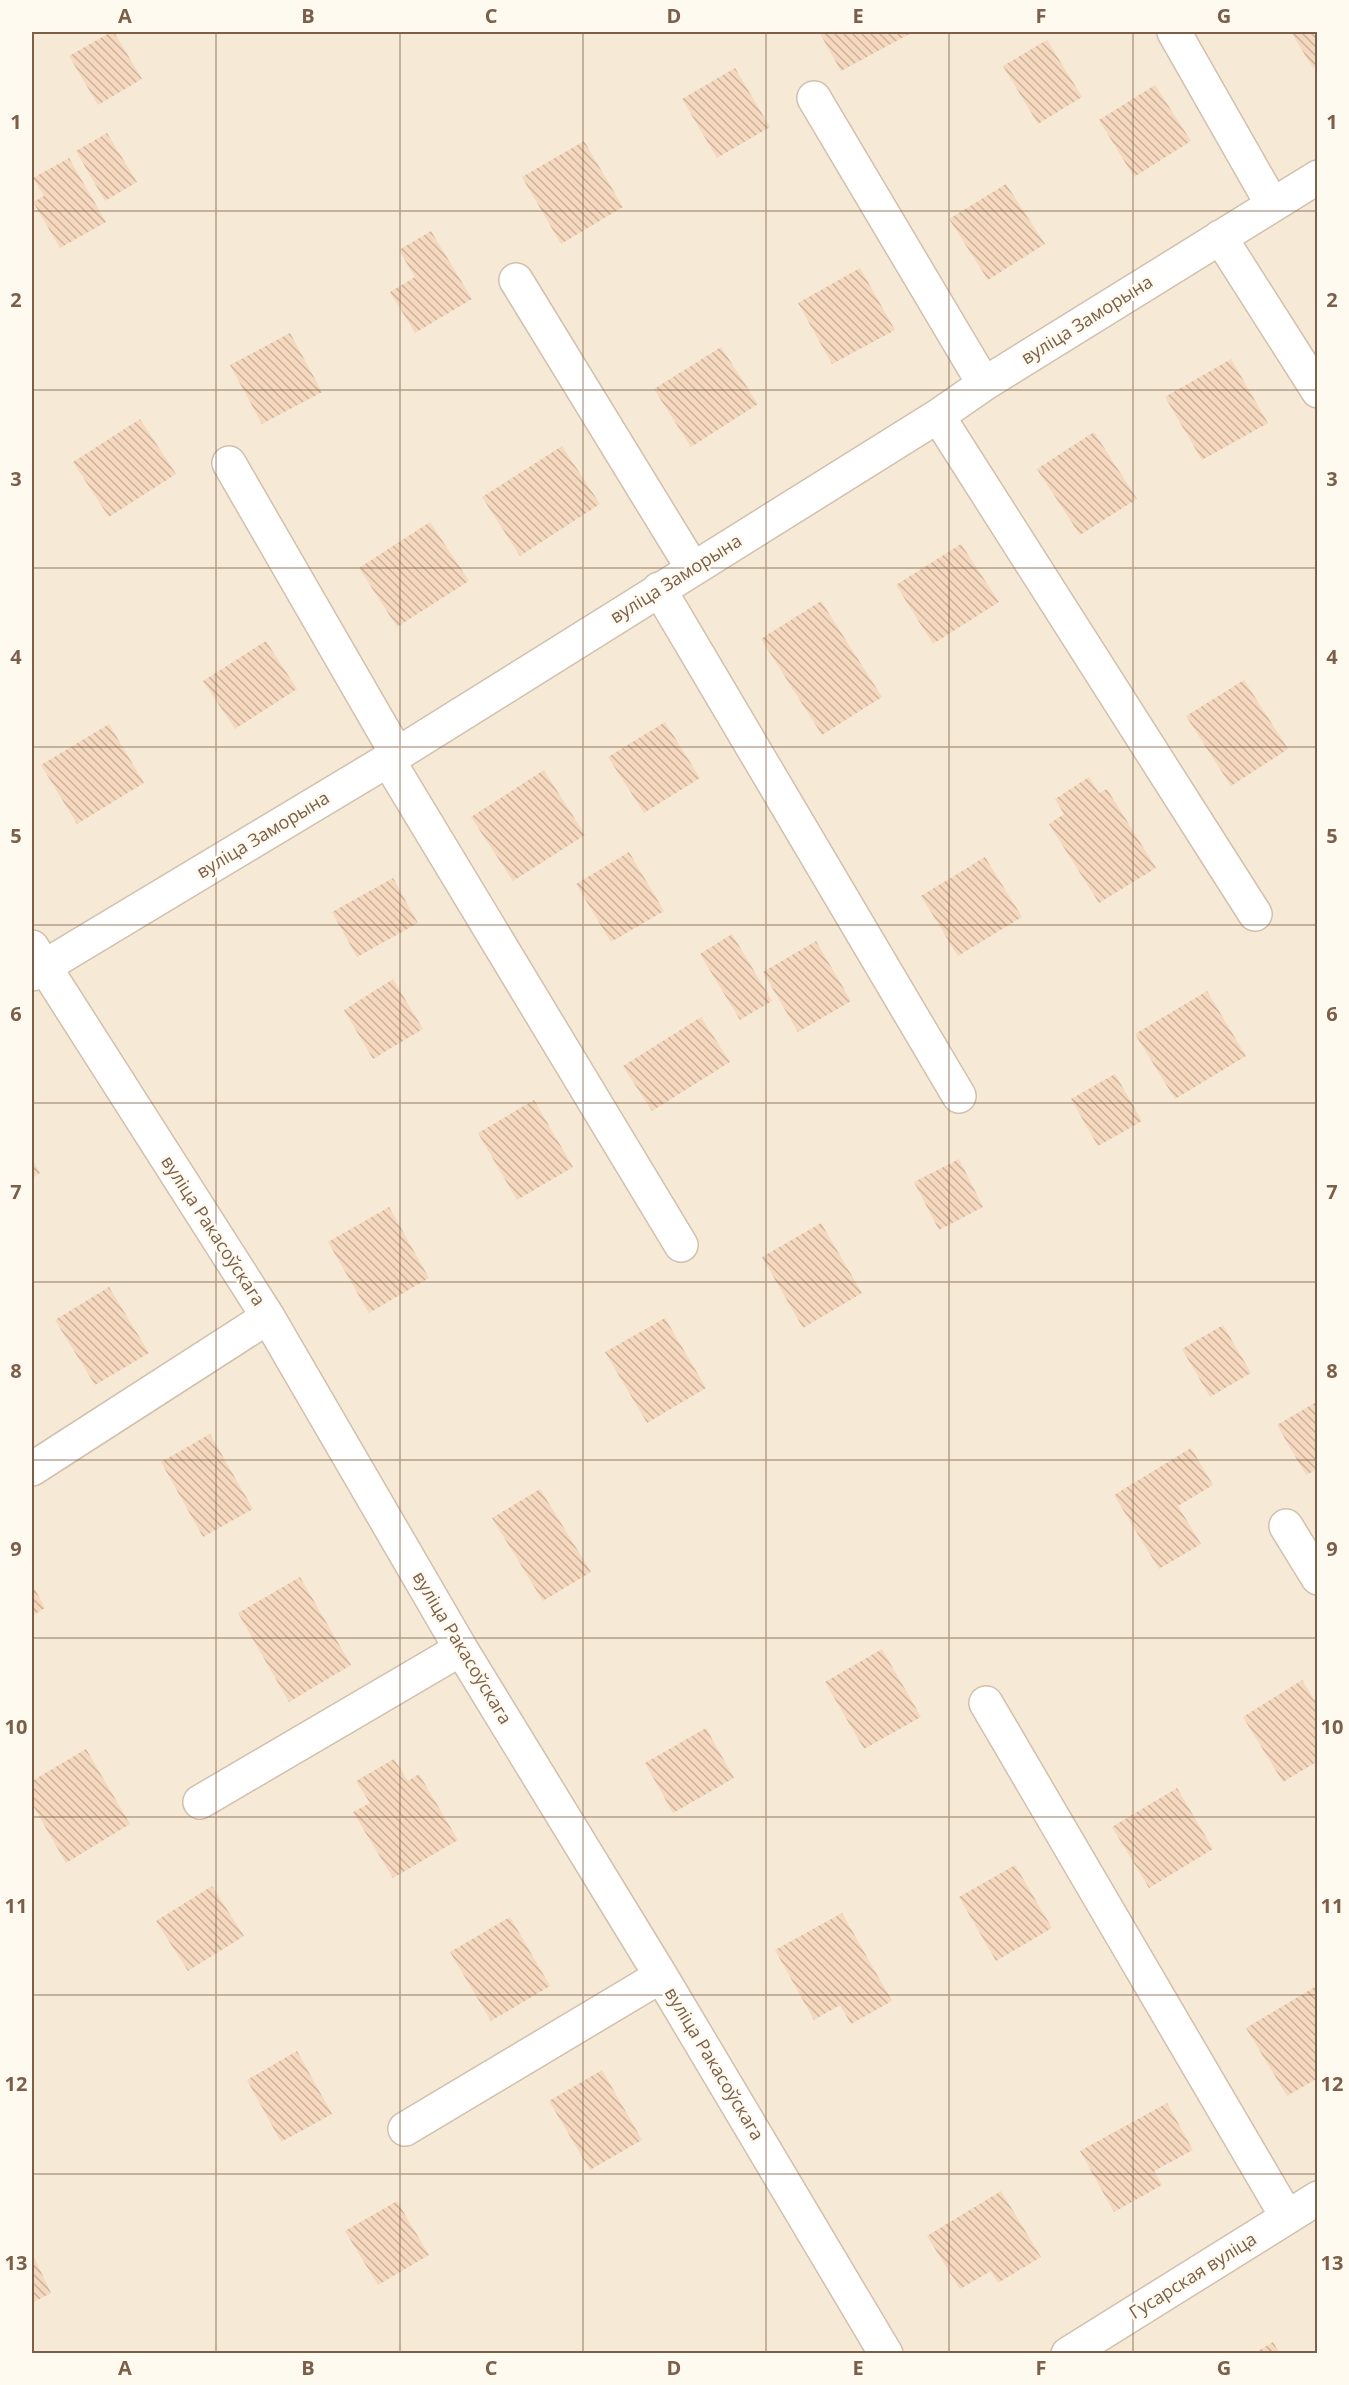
<svg xmlns="http://www.w3.org/2000/svg" width="1349" height="2385" viewBox="0 0 1349 2385" font-family="'Open Sans',sans-serif">
  <defs>
    <pattern id="building-back-hatch" width="6" height="6" patternUnits="userSpaceOnUse" patternTransform="scale(1.5)"><rect width="6" height="6" fill="#f5d8be"/><path d="M-1 5l2 2M0 0l6 6M5-1l2 2" fill="none" stroke="#cbb29c"/></pattern>
  </defs>
  <rect width="100%" height="100%" fill="#fef7e8"/>
  <path fill="#f6ead6" d="M32,32H1317V2353H32Z"/>
  <path fill="url(#building-back-hatch)" d="M111,32H114L142,79L98,105L69,56Z
    M819,32H913L841,71Z
    M1291,32H1318V65L1313,68Z
    M1047,40L1082,97L1038,124L1003,66Z
    M735,68L770,127L717,158L682,99Z
    M1155,85L1191,141L1134,177L1099,120Z
    M107,133L137,182L105,201L76,151Z
    M584,141L623,207L561,244L522,177Z
    M69,158L106,222L60,248L33,202L44,196L33,178Z
    M1006,184L1045,244L988,280L949,219Z
    M431,231L472,299L415,333L390,292L415,277L399,250Z
    M860,268L895,330L832,364L798,303Z
    M290,333L322,392L262,424L230,365Z
    M721,347L758,404L691,447L654,389Z
    M1231,359L1268,423L1202,460L1165,397Z
    M140,419L176,474L109,517L73,462Z
    M1094,432L1137,499L1080,535L1037,469Z
    M562,446L600,504L520,556L482,497Z
    M430,522L469,581L397,627L359,568Z
    M961,544L999,602L933,644L896,585Z
    M821,601L882,697L822,735L761,639Z
    M266,641L297,689L235,729L203,681Z
    M1244,680L1288,749L1231,786L1186,716Z
    M665,722L700,778L644,813L608,757Z
    M109,724L144,783L77,824L41,765Z
    M544,770L585,835L513,881L471,817Z
    M1089,777L1099,793L1107,789L1156,868L1099,903L1049,824L1064,814L1055,799Z
    M629,852L664,911L611,942L576,884Z
    M985,857L1022,917L958,956L921,896Z
    M393,878L418,923L357,957L332,912Z
    M732,934L772,1001L740,1020L700,954Z
    M816,941L851,1001L798,1032L763,972Z
    M393,979L423,1029L373,1059L344,1010Z
    M1207,991L1246,1056L1175,1099L1135,1034Z
    M701,1017L730,1062L652,1111L623,1066Z
    M1115,1074L1142,1121L1098,1146L1071,1099Z
    M534,1100L573,1167L517,1200L478,1133Z
    M32,1159L40,1173L32,1178Z
    M959,1159L983,1207L939,1230L914,1182Z
    M389,1207L429,1278L369,1313L328,1242Z
    M821,1223L862,1293L803,1328L762,1257Z
    M109,1287L149,1353L95,1385L55,1320Z
    M665,1318L706,1388L647,1423L605,1352Z
    M1223,1325L1251,1373L1210,1397L1182,1349Z
    M1318,1401V1469L1306,1475L1277,1425Z
    M210,1434L253,1509L203,1537L161,1462Z
    M1191,1448L1213,1485L1178,1506L1201,1544L1159,1569L1114,1495Z
    M540,1489L591,1572L543,1601L492,1518Z
    M300,1577L351,1665L289,1702L238,1613Z
    M32,1584L45,1608L32,1616Z
    M882,1649L921,1717L864,1749L825,1682Z
    M1302,1680L1318,1705V1761L1283,1782L1243,1717Z
    M706,1728L734,1778L673,1813L645,1763Z
    M86,1749L130,1824L66,1863L32,1804V1781Z
    M394,1759L408,1781L419,1774L458,1840L393,1878L353,1812L370,1803L356,1781Z
    M1177,1788L1213,1849L1149,1888L1112,1827Z
    M1015,1865L1052,1928L996,1961L959,1897Z
    M212,1886L244,1936L188,1971L156,1921Z
    M842,1913L892,2001L851,2024L840,2005L814,2020L775,1950Z
    M510,1917L550,1986L491,2021L450,1952Z
    M1318,1985V2078L1287,2096L1246,2028Z
    M297,2051L332,2114L281,2142L247,2080Z
    M602,2070L642,2140L590,2170L549,2101Z
    M1167,2103L1193,2150L1154,2171L1162,2185L1114,2212L1080,2151Z
    M1001,2191L1041,2257L998,2283L991,2271L960,2289L927,2236Z
    M397,2201L429,2255L378,2285L345,2231Z
    M32,2253L51,2293L32,2303Z
    M1273,2342L1280,2354H1253Z"/>
  <g fill="none" stroke-linecap="round" stroke-linejoin="round">
    <g stroke="#d2c0ac" stroke-width="36">
      <path id="minor" d="M1174,32L1272,204
        M814,98L984,384
        M1220,237L1318,391
        M516,280L693,569
        M938,416L1255,914
        M229,463L397,754
        M659,589L959,1096
        M388,760L681,1245
        M32,947L268,1317L461,1649L661,1976L886,2354
        M32,974L388,760L938,416L984,384L1318,177
        M32,1469L268,1317
        M1286,1526L1318,1578
        M986,1703L1287,2217
        M200,1802L461,1649
        M405,2129L661,1976
        M1068,2354L1318,2198"/>
    </g>
    <use href="#minor" stroke="#fff" stroke-width="33"/>
  </g>
  <path fill="none" stroke="#7b5f49" stroke-width="1.5" stroke-opacity="0.55" d="M216,32V2354M400,32V2354M583,32V2354M766,32V2354M949,32V2354M1133,32V2354M32,211H1318M32,390H1318M32,568H1318M32,747H1318M32,925H1318M32,1103H1318M32,1282H1318M32,1460H1318M32,1638H1318M32,1817H1318M32,1995H1318M32,2174H1318"/>
  <g text-anchor="middle" stroke-width="5" stroke-linejoin="round" paint-order="stroke">
    <g font-size="18" fill="#7b5f49" stroke="#fffaf0">
      <text transform="translate(1087 320) rotate(-32)" y="6">вуліца Заморына</text>
      <text transform="translate(676 579) rotate(-32)" y="6">вуліца Заморына</text>
      <text transform="translate(263 835) rotate(-31)" y="6">вуліца Заморына</text>
      <text transform="translate(213 1231) rotate(57)" y="6">вуліца Ракасоўскага</text>
      <text transform="translate(462 1648) rotate(59)" y="6">вуліца Ракасоўскага</text>
      <text transform="translate(714 2064) rotate(59)" y="6">вуліца Ракасоўскага</text>
      <text transform="translate(1193 2276) rotate(-32)" y="6">Гусарская вуліца</text>
    </g>
  </g>
  <rect width="1349" height="2385" fill="none" stroke="#fffaf0" stroke-width="66"/>
  <rect x="33" y="33" width="1283" height="2319" fill="none" stroke="#7b5f49" stroke-width="2"/>
  <g font-size="20" text-anchor="middle" font-weight="bold" fill="#7b5f49">
    <text x="125" y="23">A</text>
    <text x="308" y="23">B</text>
    <text x="491" y="23">C</text>
    <text x="674" y="23">D</text>
    <text x="858" y="23">E</text>
    <text x="1041" y="23">F</text>
    <text x="1224" y="23">G</text>
    <text x="16" y="129">1</text>
    <text x="1332" y="129">1</text>
    <text x="16" y="307">2</text>
    <text x="1332" y="307">2</text>
    <text x="16" y="486">3</text>
    <text x="1332" y="486">3</text>
    <text x="16" y="664">4</text>
    <text x="1332" y="664">4</text>
    <text x="16" y="843">5</text>
    <text x="1332" y="843">5</text>
    <text x="16" y="1021">6</text>
    <text x="1332" y="1021">6</text>
    <text x="16" y="1199">7</text>
    <text x="1332" y="1199">7</text>
    <text x="16" y="1378">8</text>
    <text x="1332" y="1378">8</text>
    <text x="16" y="1556">9</text>
    <text x="1332" y="1556">9</text>
    <text x="16" y="1734">10</text>
    <text x="1332" y="1734">10</text>
    <text x="16" y="1913">11</text>
    <text x="1332" y="1913">11</text>
    <text x="16" y="2091">12</text>
    <text x="1332" y="2091">12</text>
    <text x="16" y="2270">13</text>
    <text x="1332" y="2270">13</text>
    <text x="125" y="2375">A</text>
    <text x="308" y="2375">B</text>
    <text x="491" y="2375">C</text>
    <text x="674" y="2375">D</text>
    <text x="858" y="2375">E</text>
    <text x="1041" y="2375">F</text>
    <text x="1224" y="2375">G</text>
  </g>
</svg>
